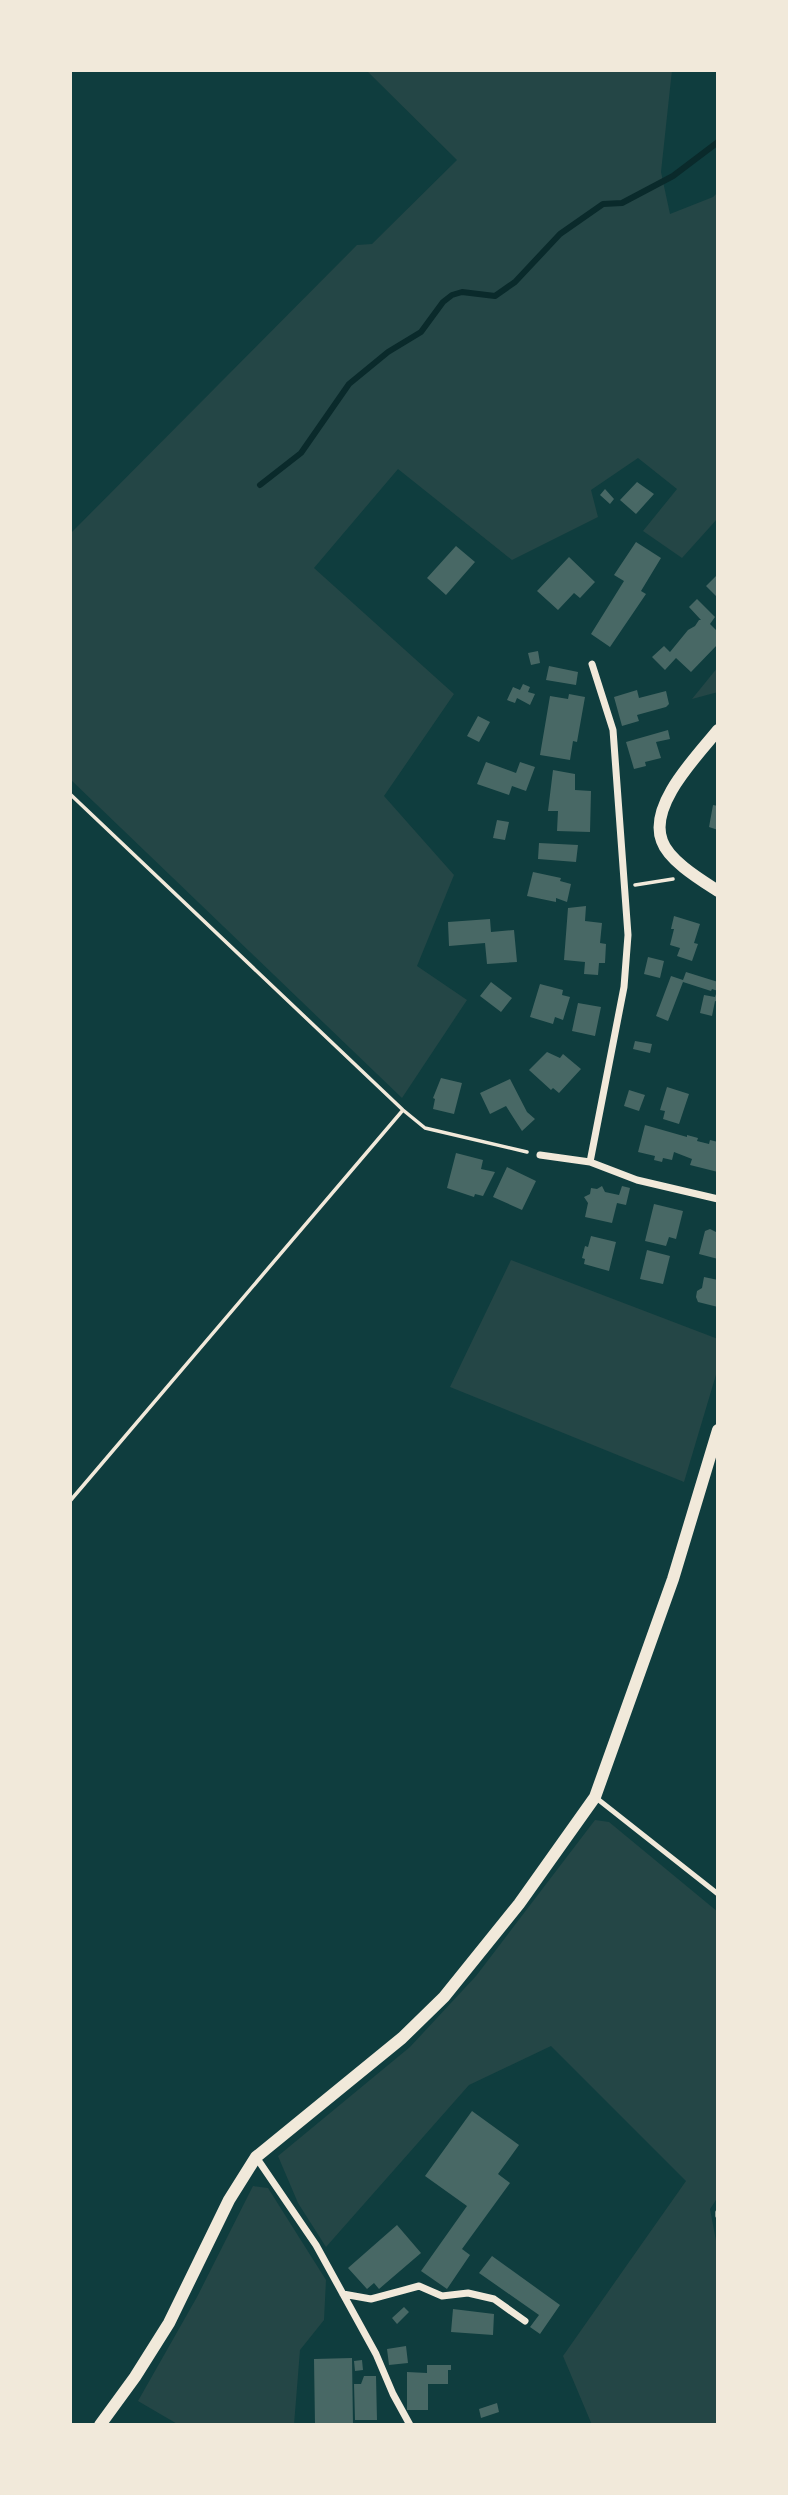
<svg xmlns="http://www.w3.org/2000/svg" width="788" height="2495" viewBox="0 0 788 2495" font-family="'IBM Plex Sans',sans-serif">
  <rect width="100%" height="100%" fill="#0f3d3e"/>
  <path fill="#244646" d="M366,70H672L661,172L670,214L713,197L718,192V518L682,558L643,531L677,489L638,458L591,490L598,517L512,560L398,469L314,568L454,694L384,796L454,875L417,966L467,1000L402,1098L70,779V534L357,245L372,244L457,160Z
    M718,667V692L692,699Z
    M511,1260L718,1339V1368L684,1482L450,1387Z
    M595,1820L609,1822L718,1912V2197L710,2209L718,2251V2425H592L563,2356L686,2181L551,2046L469,2085L326,2247L298,2203L278,2156L410,2047L476,1976Z
    M253,2186L268,2188L326,2280L324,2320L300,2350L294,2425H179L138,2401L197,2297Z"/>
  <g fill="none" stroke-linecap="round" stroke-linejoin="round">
    <path stroke="#0a2a2b" stroke-width="6" d="M260,485L301,453L349,384L388,352L421,332L443,302L452,295L462,292L495,296L515,282L560,234L603,204L622,203L673,176L718,142"/>
  </g>
  <path fill="#486865" d="M637,482L654,494L636,514L620,500Z
    M605,489L614,499L610,504L600,495Z
    M636,542L661,558L641,591L646,594L610,647L591,634L624,581L614,575Z
    M456,546L475,562L446,595L427,578Z
    M569,557L595,582L580,598L574,593L558,610L537,591Z
    M718,574V598L706,586Z
    M697,599L715,617L710,624L718,632V644L691,672L676,658L665,670L652,657L664,646L670,652L688,630L695,626L699,620H701L689,607Z
    M538,651L540,663L531,665L528,653Z
    M549,666L578,672L576,685L546,680Z
    M523,684L530,687L528,692L535,694L530,705L517,698L515,703L507,700L513,687L520,690Z
    M637,690L639,698L666,691L669,704L666,707L637,715L639,721L622,726L614,697Z
    M569,694L585,697L577,742L573,741L570,760L540,755L550,696L568,699Z
    M478,716L490,722L479,742L467,736Z
    M668,730L670,739L656,742L661,758L645,762L646,766L634,769L626,742Z
    M486,762L516,773L520,762L535,767L526,791L512,786L509,795L477,784Z
    M553,770L575,774V790L591,791L590,832L557,831L558,811H548Z
    M713,805L718,806V830L709,827Z
    M497,820L509,822L505,840L493,838Z
    M539,843L578,845L576,862L538,859Z
    M533,872L561,878L560,881L571,884L567,902L556,898V902L527,896Z
    M586,906L585,921L602,923L600,943L606,944L605,963H599L598,975L584,974L585,962L564,960L568,908Z
    M674,916L700,924L694,943L698,944L692,961L677,956L680,948L670,945L674,929H671Z
    M490,919L491,932L514,930L517,962L487,964L485,943L449,946L448,922Z
    M648,957L664,961L660,978L644,974Z
    M686,972L718,982V991L712,989L711,991L683,982L668,1021L656,1016L671,976L683,980Z
    M491,982L512,998L501,1012L480,996Z
    M540,984L563,990L562,995L570,997L563,1020L555,1017L553,1024L530,1017Z
    M716,994L718,995V1002L715,1001L712,1016L700,1013L704,995L715,997Z
    M578,1003L601,1007L595,1036L572,1031Z
    M635,1041L652,1044L650,1053L633,1049Z
    M547,1052L560,1058L563,1054L581,1069L559,1093L553,1088L551,1090L529,1070Z
    M441,1078L462,1083L454,1114L433,1109L435,1099L433,1098Z
    M510,1079L527,1112L535,1119L522,1131L506,1106L490,1114L480,1093Z
    M667,1087L689,1094L679,1124L663,1119L665,1111L660,1110Z
    M629,1090L645,1095L639,1111L624,1106Z
    M645,1125L687,1137V1135L698,1138L697,1141L709,1144L710,1140L718,1142V1172L690,1165L692,1159L674,1152L672,1160L663,1158L662,1162L654,1160L655,1156L638,1152Z
    M456,1153L483,1160L481,1169L495,1172L483,1196L475,1194L474,1197L447,1188Z
    M507,1167L536,1181L522,1210L493,1197Z
    M602,1186L605,1192L619,1195L622,1186L630,1188L626,1205L617,1203L612,1223L585,1217L588,1203L584,1197L590,1194L591,1188L597,1189Z
    M654,1204L683,1211L676,1239L669,1237L666,1246L645,1241Z
    M710,1229L718,1233V1259L699,1254L705,1231Z
    M591,1236L616,1242L609,1271L584,1264L585,1259L582,1258L585,1246L588,1247Z
    M647,1250L670,1256L663,1284L640,1279Z
    M704,1277L718,1280V1307L698,1302L696,1297L697,1291L702,1288Z
    M472,2111L519,2145L498,2174L510,2183L462,2249L470,2255L447,2289L421,2271L467,2206L425,2176Z
    M397,2225L421,2253L379,2289L374,2283L367,2289L348,2268Z
    M492,2256L560,2305L540,2334L530,2327L539,2315L479,2273Z
    M404,2307L409,2312L397,2324L392,2318Z
    M453,2309L494,2314L493,2335L451,2332Z
    M406,2346L408,2363L389,2365L387,2349Z
    M352,2358L353,2425H315L314,2359Z
    M362,2360L363,2370L355,2371L354,2361Z
    M427,2365H451V2370H448V2384H428V2410H407V2372L427,2373Z
    M364,2376H376L377,2420H355L354,2384H361Z
    M497,2403L499,2412L481,2418L479,2409Z"/>
  <g fill="none" stroke-linecap="round" stroke-linejoin="round">
    <path stroke="#f1e9da" stroke-width="3.5" d="M70,794L403,1110L425,1128L527,1152
      M635,885L673,879
      M70,1501L403,1110"/>
    <path stroke="#f1e9da" stroke-width="5" d="M595,1797L718,1894
      M718,2212V2216"/>
    <path stroke="#f1e9da" stroke-width="7" d="M540,1155L590,1162L637,1180L718,1199
      M590,1162L624,987L628,935L613,730L592,664
      M256,2157L316,2245L376,2354L393,2394L410,2425
      M343,2294L371,2299L419,2286L442,2296L468,2293L494,2299L525,2321"/>
    <path stroke="#f1e9da" stroke-width="12" d="M718,730C697,756 648,805 662,841C669,861 701,880 718,891
      M100,2425L135,2377L169,2323L229,2200L256,2157L402,2038L444,1997L519,1904L595,1797L673,1579L718,1430"/>
  </g>
  <rect width="788" height="2495" fill="none" stroke="#f1e9da" stroke-width="144"/>
</svg>
